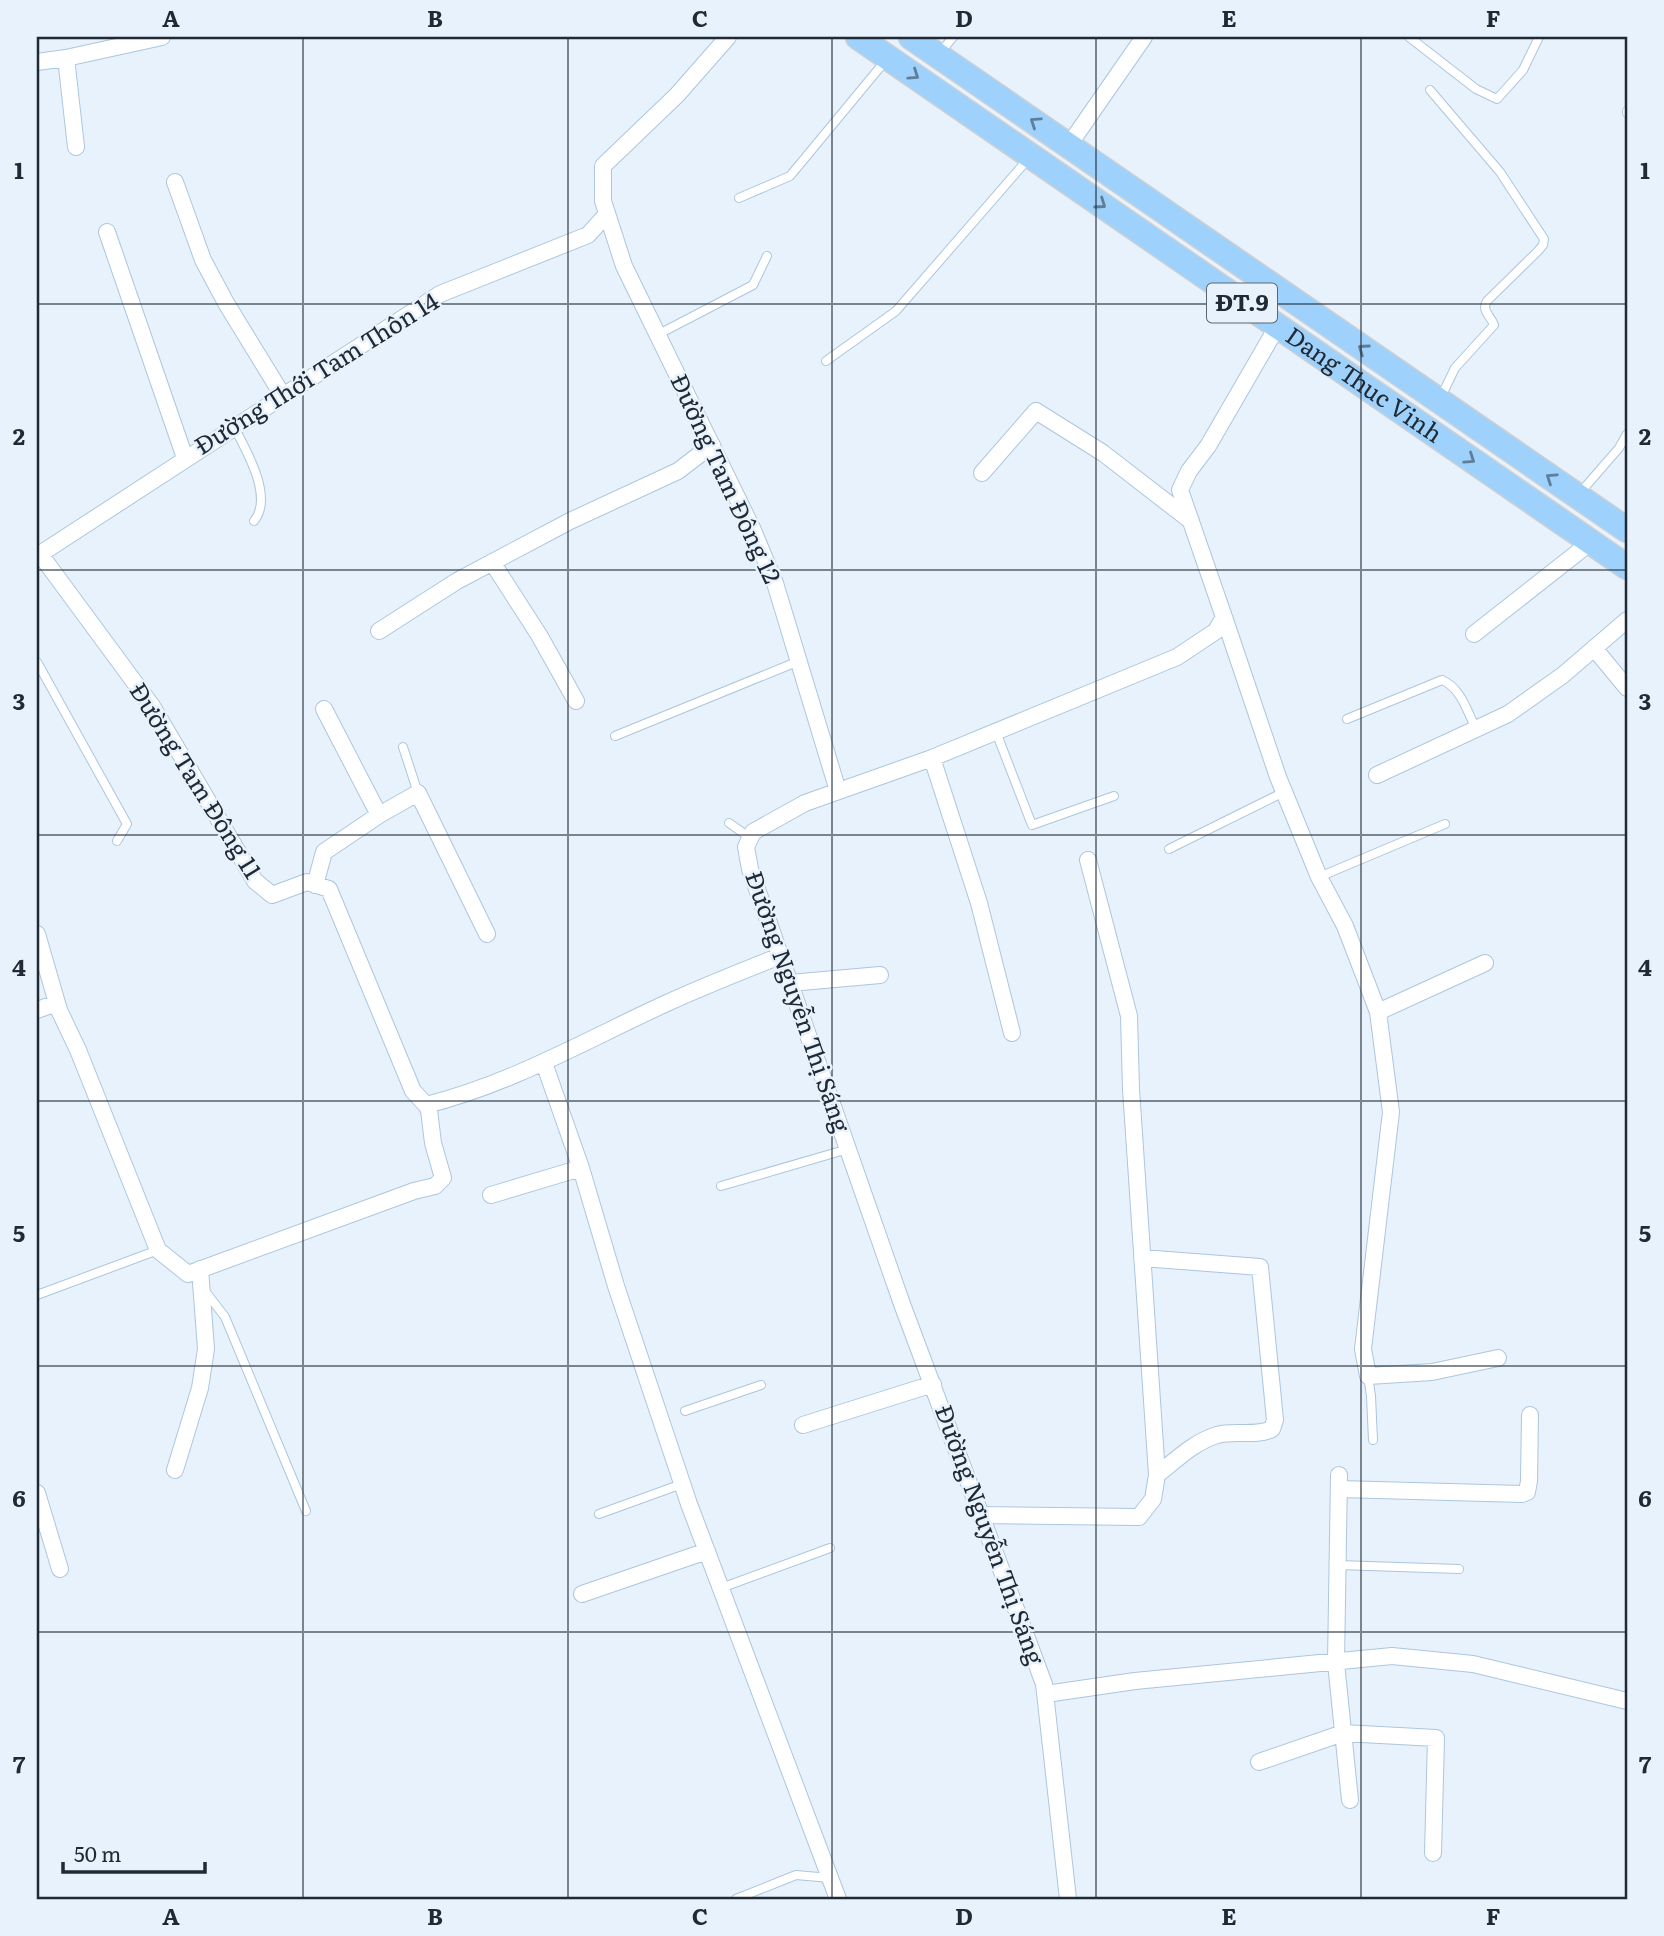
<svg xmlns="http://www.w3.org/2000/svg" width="1664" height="1936" viewBox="0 0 1664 1936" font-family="Literata,serif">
  <rect width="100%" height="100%" fill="#e7f2fc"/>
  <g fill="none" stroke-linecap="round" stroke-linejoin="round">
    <g stroke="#acc6de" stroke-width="10">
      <path id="lane" d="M1409,37L1476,89L1497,99L1523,70L1539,37
        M940,53L953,37
        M1430,90L1500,172L1544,239L1543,245L1538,251L1487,301C1481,311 1491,316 1494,325L1455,368L1440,399
        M1627,111V113
        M739,198L790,176L886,60
        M657,335L753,285L767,256
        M826,361L896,311L1029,158
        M234,427C246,450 274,497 254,521
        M1579,494L1619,448L1627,434
        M37,662L127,824L117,841
        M1347,719L1442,680C1461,688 1467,711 1476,729
        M996,732L1032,825L1114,796
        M615,736L799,661
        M403,747L418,793
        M729,823L749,837
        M1169,849L1284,792
        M1319,877L1445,824
        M721,1186L848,1149
        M205,1291L225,1317L306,1511
        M37,1295L158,1250
        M1368,1376L1371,1396L1373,1440
        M685,1411L761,1385
        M599,1514L682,1484
        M1338,1565L1459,1569
        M721,1588L830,1548
        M736,1899L796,1875L830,1878"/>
    </g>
    <g stroke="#acc6de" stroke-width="18">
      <path id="street" d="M728,37L677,95L603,166V201L624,266L752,528L775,583L838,791
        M66,58L162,37
        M37,62L66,58L76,147
        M1069,145L1144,37
        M175,182L203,260L226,303L283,396
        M107,232L185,458
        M982,473L1036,411L1103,453L1191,521
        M40,554L152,706L255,881L272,895L307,882L329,889L413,1091L426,1105C511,1084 588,1039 667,1003C704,986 742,971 780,956
        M37,556L440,294L588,235L607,214
        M492,562L539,635L576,701
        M1224,617L1278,777L1319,877L1345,926L1378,1012L1391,1112L1363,1349L1368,1376L1432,1372L1498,1358
        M379,631L457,581L570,521L678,471L712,445
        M1474,634L1591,542
        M1594,648L1627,688
        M324,709L379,815
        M932,758L979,903L1012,1033
        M1377,775L1508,714L1563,675L1627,620
        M315,885L324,852L379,815L418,793L487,934
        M37,934L59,1010L78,1050L158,1250L188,1274L414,1191L435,1186L443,1178L433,1143L429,1110L426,1105
        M790,983L880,975
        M37,1010L57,1003
        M1378,1012L1485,963
        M544,1063L581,1168L616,1286L689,1504L838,1899
        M491,1195L581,1168
        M1142,1258L1260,1267L1275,1420L1272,1429C1255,1437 1235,1430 1217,1435C1194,1442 1176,1460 1157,1475
        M803,1425L933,1384
        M175,1470L200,1388L206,1349L200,1269
        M1339,1475L1336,1663L1350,1800
        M1340,1489L1522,1494L1527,1492L1529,1481L1530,1415
        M37,1493L60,1569
        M982,1515L1139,1517L1153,1499L1157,1475L1131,1089L1129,1016L1088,860
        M582,1594L707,1551
        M1046,1694L1135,1681L1392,1656L1473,1664L1627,1701
        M1259,1762L1343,1733L1436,1738L1433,1853
        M1068,1899L1044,1684L902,1304L750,869L746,847L753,832L805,803L932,758L1177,657L1216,631L1224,617L1180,490L1189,471L1208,446L1277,327"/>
    </g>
    <g stroke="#ced0d2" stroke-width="27">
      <g id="primary">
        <path id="s1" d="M858,37L1627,567"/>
        <path d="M911,37L1627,530"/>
      </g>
    </g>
    <use href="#lane" stroke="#fff" stroke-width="8"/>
    <use href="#street" stroke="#fff" stroke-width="16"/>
    <use href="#primary" stroke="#9ed1fb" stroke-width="24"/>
  </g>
  <defs><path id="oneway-chevron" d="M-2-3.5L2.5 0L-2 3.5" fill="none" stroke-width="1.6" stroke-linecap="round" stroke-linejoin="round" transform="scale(1.75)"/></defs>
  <g stroke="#607e98">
    <use href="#oneway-chevron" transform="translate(914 75) rotate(34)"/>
    <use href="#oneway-chevron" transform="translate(1035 122) rotate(-146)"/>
    <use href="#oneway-chevron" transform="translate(1101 204) rotate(35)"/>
    <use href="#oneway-chevron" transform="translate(1363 349) rotate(-145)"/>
    <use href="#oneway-chevron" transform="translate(1470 459) rotate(34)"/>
    <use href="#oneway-chevron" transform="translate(1551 478) rotate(-146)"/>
  </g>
  <path fill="none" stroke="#212a34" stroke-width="2" stroke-opacity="0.55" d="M303,37V1899M568,37V1899M832,37V1899M1096,37V1899M1361,37V1899M37,304H1627M37,570H1627M37,835H1627M37,1101H1627M37,1366H1627M37,1632H1627"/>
  <g text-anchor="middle" stroke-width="5" stroke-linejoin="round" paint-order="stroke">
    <rect fill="#e7f2fc" stroke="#5c6670" stroke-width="2" x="1207" y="283.5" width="70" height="39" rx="5"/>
    <g font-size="23" font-weight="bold" fill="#212a34">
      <text x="1242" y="311">ĐT.9</text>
    </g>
    <g font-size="24" fill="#212a34" stroke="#e7f2fc">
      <text transform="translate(317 374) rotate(-32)" y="8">Đường Thới Tam Thôn 14</text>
      <text dy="8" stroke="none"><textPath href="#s1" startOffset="614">Dang Thuc Vinh</textPath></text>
      <text transform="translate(725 479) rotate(65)" y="8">Đường Tam Đông 12</text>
      <text transform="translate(195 781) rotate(58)" y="8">Đường Tam Đông 11</text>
      <text transform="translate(797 1002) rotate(71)" y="8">Đường Nguyễn Thị Sáng</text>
      <text transform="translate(989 1535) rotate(70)" y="8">Đường Nguyễn Thị Sáng</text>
    </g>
  </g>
  <rect width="1664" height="1936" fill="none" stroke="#e7f2fc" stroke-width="77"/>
  <path d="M63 1862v10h142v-10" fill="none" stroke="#212a34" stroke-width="3.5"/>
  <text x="74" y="1862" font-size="21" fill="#212a34" stroke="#e7f2fc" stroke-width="5" paint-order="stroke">50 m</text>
  <rect x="38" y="38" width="1588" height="1860" fill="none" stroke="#212a34" stroke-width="2.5"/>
  <g font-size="23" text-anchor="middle" font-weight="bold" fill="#212a34">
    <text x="171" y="27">A</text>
    <text x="435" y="27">B</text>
    <text x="700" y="27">C</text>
    <text x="964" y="27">D</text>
    <text x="1229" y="27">E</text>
    <text x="1493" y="27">F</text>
    <text x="19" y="179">1</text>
    <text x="1645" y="179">1</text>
    <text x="19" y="445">2</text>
    <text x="1645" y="445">2</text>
    <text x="19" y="710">3</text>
    <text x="1645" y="710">3</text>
    <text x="19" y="976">4</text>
    <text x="1645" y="976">4</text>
    <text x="19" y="1242">5</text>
    <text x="1645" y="1242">5</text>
    <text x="19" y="1507">6</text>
    <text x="1645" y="1507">6</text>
    <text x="19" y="1773">7</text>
    <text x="1645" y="1773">7</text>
    <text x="171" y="1925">A</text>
    <text x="435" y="1925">B</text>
    <text x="700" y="1925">C</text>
    <text x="964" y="1925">D</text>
    <text x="1229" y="1925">E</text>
    <text x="1493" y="1925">F</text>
  </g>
</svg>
